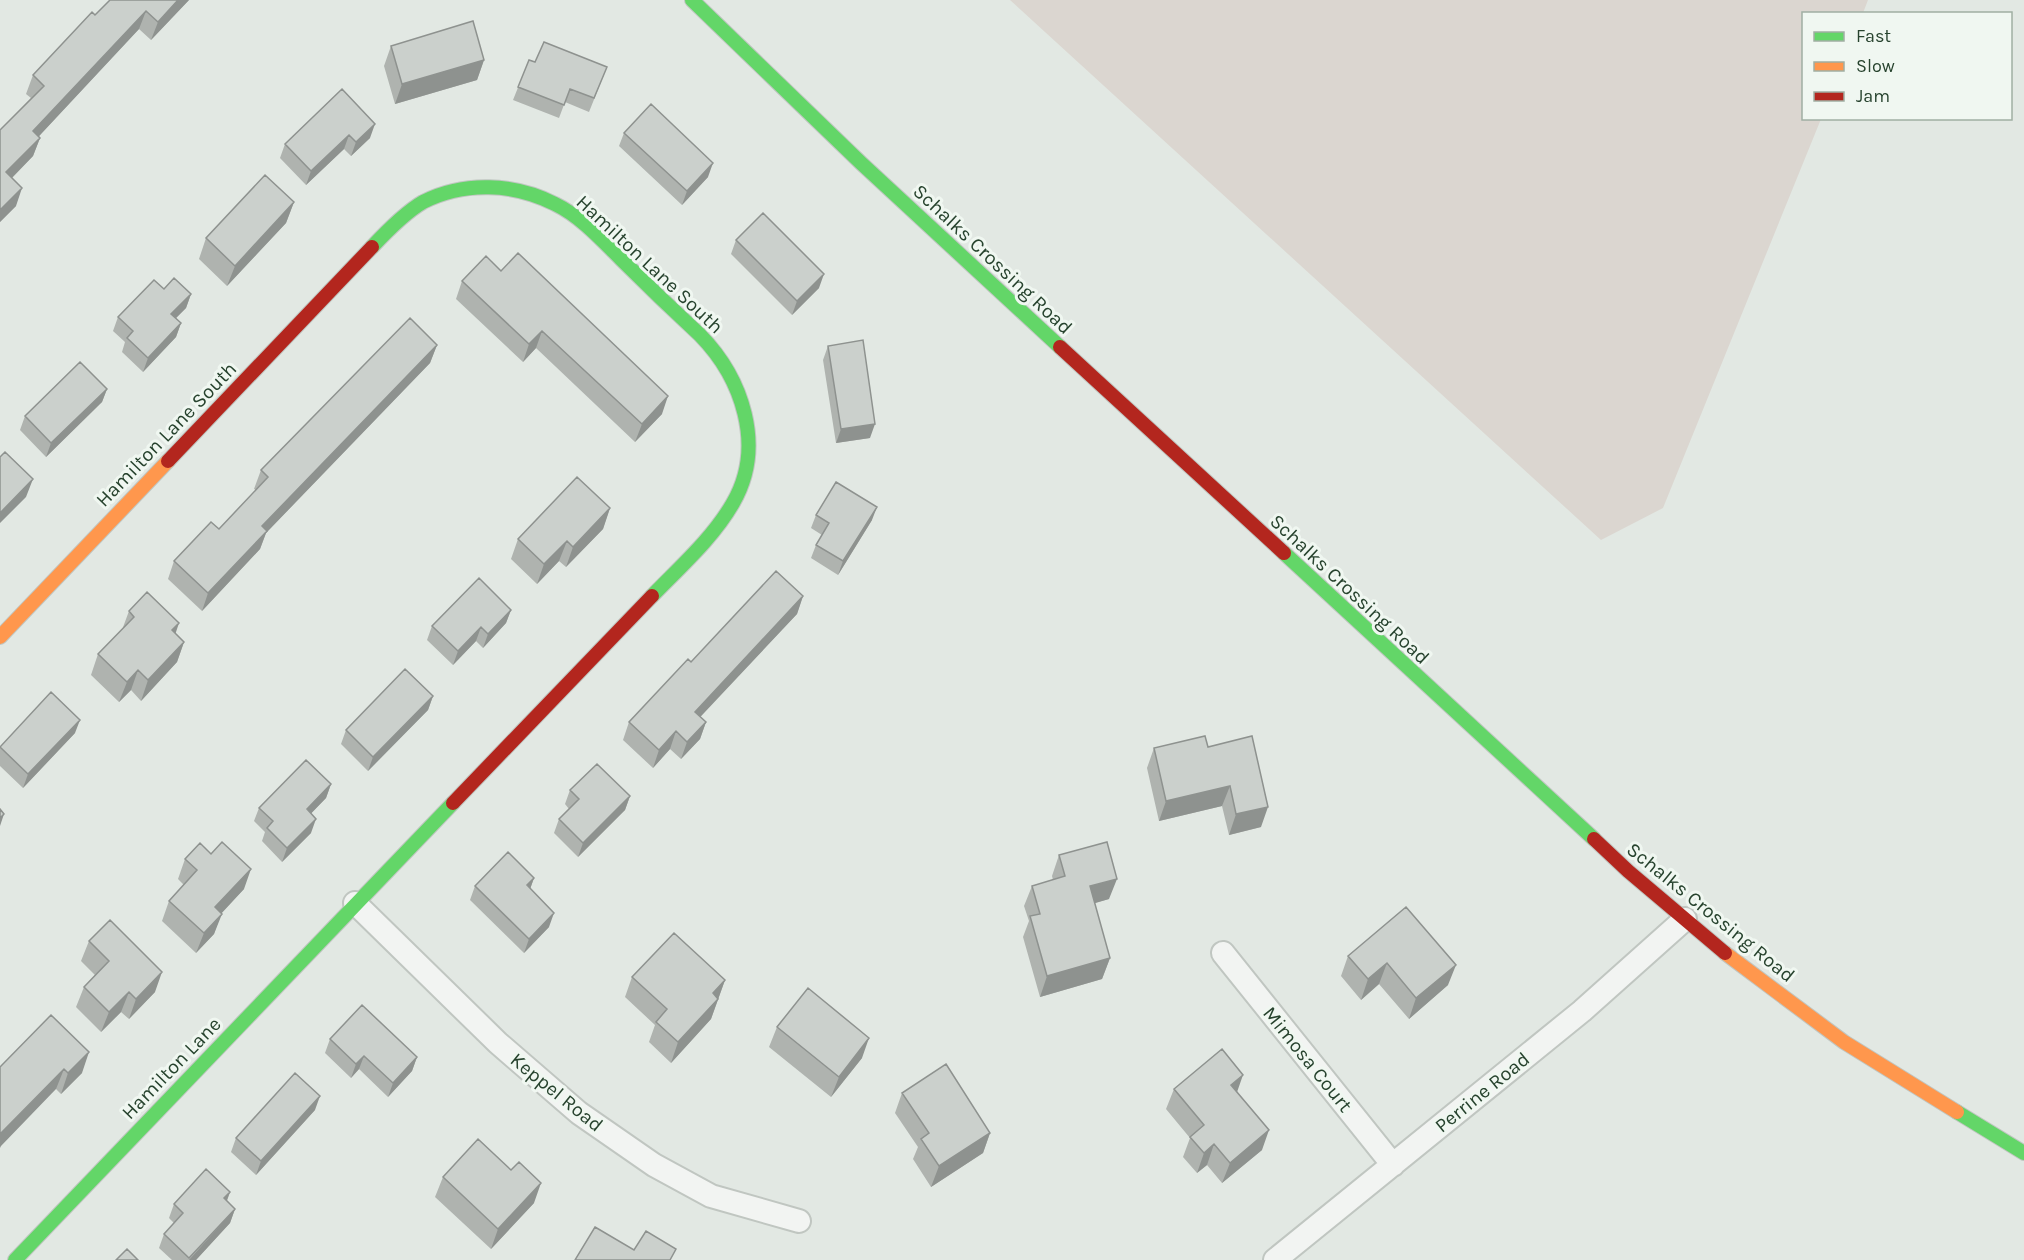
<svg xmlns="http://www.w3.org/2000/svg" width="2024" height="1260" viewBox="0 0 2024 1260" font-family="Karla,sans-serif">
  <rect width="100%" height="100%" fill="#e2e8e3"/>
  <path fill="#dbd6d0" d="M1010,0H1868L1863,13L1804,14V118L1821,119L1663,508L1601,540Z"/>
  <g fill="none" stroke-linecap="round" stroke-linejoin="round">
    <g stroke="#c0c6c1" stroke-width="26">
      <path id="street" d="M355,903L498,1043L579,1113L654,1165L711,1196L799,1221
        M1223,953L1393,1165
        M1275,1260L1582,1011L1685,919"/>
    </g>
    <g stroke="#c0c6c1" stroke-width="16">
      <path id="fast" d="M692,0L861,163L1060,347
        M372,247C386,232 406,212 423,202C464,181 514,183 555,204C580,216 601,239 621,259C647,285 673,310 700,335C742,378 766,446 733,503C713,538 680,567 652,596
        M1284,553L1594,839
        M1957,1112L2024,1153
        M15,1260L453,803"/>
    </g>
    <g stroke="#c0c6c1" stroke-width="16">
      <path id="slow" d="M0,637L168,461
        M1725,953L1844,1042L1957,1112"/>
    </g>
    <g stroke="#c0c6c1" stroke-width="16">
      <path id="jam" d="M1060,347L1284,553
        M168,461L372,247
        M453,803L652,596
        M1594,839L1628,871L1725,953"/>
    </g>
    <use href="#street" stroke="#f2f4f2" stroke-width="22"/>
    <use href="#fast" stroke="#63d668" stroke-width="14"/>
    <use href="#slow" stroke="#ff974d" stroke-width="14"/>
    <use href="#jam" stroke="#b3261e" stroke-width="14"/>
  </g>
  <path fill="#afb3af" d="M110,0H189L151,40L139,29L39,136L40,138L33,156L12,178L16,206L0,222V130L31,98L26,94L33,75L95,15Z
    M391,46L484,60L477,80L395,104L384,66Z
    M529,60L535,62L607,67L589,112L565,102L559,118L513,100Z
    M342,89L370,138L351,156L344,149L306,185L280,158L285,144Z
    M624,133L708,177L682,205L619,146Z
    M294,202L286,223L227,286L199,259L206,238Z
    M736,240L819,288L792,315L731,254Z
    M501,271L662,414L635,442L536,348L523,362L456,299L462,281Z
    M164,289L191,294L186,308L176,318L181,323L176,337L143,372L122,352L125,342L113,331L118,317Z
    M437,345L430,363L266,533L260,549L202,611L168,579L174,561L219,529L256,490L254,489L261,470Z
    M828,346L870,438L836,443L823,360Z
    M107,389L102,402L46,457L20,430L25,416Z
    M610,508L603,529L566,567L559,561L537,584L511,559L518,539Z
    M816,515L872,520L838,575L811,558L816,545L822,535L811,528Z
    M803,596L797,614L700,716L706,722L700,739L681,759L670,749L653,768L623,740L629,722L691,662Z
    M511,610L506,623L483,648L476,641L453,665L427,640L432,626Z
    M129,611L175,633L184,642L177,662L141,701L131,690L119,702L91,675L98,654L122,630Z
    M433,696L428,710L368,771L341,744L346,730Z
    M75,733L23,788L0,766V747Z
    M1208,747L1261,827L1229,835L1222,806L1159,821L1147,768L1154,748Z
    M331,784L326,798L311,813V833L282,862L262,841L265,832L254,821L259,808Z
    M570,790L630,796L625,810L578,857L554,833L559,819L569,809L565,804Z
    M1059,855L1109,899L1094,903L1110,958L1102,979L1040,997L1023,937L1029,921L1024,906L1032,886L1053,880L1052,876Z
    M185,859L244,889L221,913L214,934L196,953L162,921L169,901L184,885L178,879Z
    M534,878L530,889L549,927L524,953L470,900L475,886Z
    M1406,907L1448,985L1409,1019L1379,984L1361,1000L1341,976L1348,956Z
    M89,941L155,992L129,1019L121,1012L101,1032L76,1007L84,987L95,975L81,961Z
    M632,977L725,980L711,1019L671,1063L649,1042L655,1025L625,997Z
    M51,1015L82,1073L61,1094L56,1089L0,1067Z
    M777,1027L862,1058L831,1097L769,1047Z
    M330,1039L417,1057L412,1071L388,1097L359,1069L351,1078L325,1053Z
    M1174,1089L1237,1092L1262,1150L1222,1183L1207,1165L1197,1173L1183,1157L1190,1138L1166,1109Z
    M902,1093L990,1133L983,1153L931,1187L913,1159L918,1147L895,1113Z
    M315,1110L256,1175L231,1152L236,1138Z
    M511,1170L534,1203L491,1249L435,1197L443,1177Z
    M230,1192L227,1201L235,1209L230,1223L196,1260H172L159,1248L164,1234L174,1223L169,1218L174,1204Z"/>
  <path fill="#8e928f" d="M178,0H189L151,40L158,22Z
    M146,11L139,29L27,149L33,131Z
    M484,60L477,80L395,104L402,84Z
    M375,124L370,138L351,156L356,142Z
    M349,135L344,149L306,185L311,171Z
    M40,138L33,156L0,190L6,172Z
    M713,163L708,177L682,205L687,191Z
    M22,188L16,206L0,222V210Z
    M294,202L286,223L227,286L235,266Z
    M824,274L819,288L792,315L797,301Z
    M191,294L186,308L166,328L171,314Z
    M181,323L176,337L143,372L148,358Z
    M542,331L536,348L523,362L529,344Z
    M437,345L430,363L266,533L260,549L202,611L208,593L262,526Z
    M107,389L102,402L46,457L51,443Z
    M668,396L662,414L635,442L642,424Z
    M875,424L870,438L836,443L841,429Z
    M33,479L26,497L0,523V513Z
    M877,507L872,520L838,575L843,561Z
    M610,508L603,529L566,567L573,547Z
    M567,541L559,561L537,584L544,564Z
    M803,596L797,614L689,729L695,712Z
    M511,610L506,623L483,648L488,634Z
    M179,623L172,644V630Z
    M481,627L476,641L453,665L458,651Z
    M184,642L177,662L141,701L148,680Z
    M138,670L131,690L119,702L127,682Z
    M433,696L428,710L368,771L373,757Z
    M80,720L75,733L23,788L28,774Z
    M706,722L700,739L681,759L687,742Z
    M676,731L670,749L653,768L659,750Z
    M331,784L326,798L302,823L307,809Z
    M1230,786L1222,806L1159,821L1166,801Z
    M630,796L625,810L578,857L583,843Z
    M1268,807L1261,827L1229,835L1236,814Z
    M4,814L0,826V818Z
    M316,819L311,833L282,862L287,848Z
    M251,869L244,889L208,928L215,907Z
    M534,878L529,892L527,885Z
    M1117,879L1109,899L1082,907L1090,886Z
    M554,913L549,927L524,953L529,939Z
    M222,914L214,934L196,953L204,933Z
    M1110,958L1102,979L1040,997L1047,976Z
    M1387,963L1379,984L1361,1000L1368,979Z
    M1456,965L1448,985L1409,1019L1416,998Z
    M162,972L155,992L129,1019L136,999Z
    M725,980L711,1019L671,1063L678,1042L713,993Z
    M129,992L121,1012L101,1032L109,1012Z
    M869,1038L862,1058L831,1097L839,1077Z
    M89,1052L82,1073L61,1094L68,1073Z
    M364,1056L359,1069L351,1078L356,1064Z
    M417,1057L412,1071L388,1097L393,1083Z
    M64,1069L56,1089L1,1146L0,1148V1134Z
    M1243,1075L1236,1095L1231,1085Z
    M320,1096L315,1110L256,1175L261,1161Z
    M1269,1130L1262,1150L1222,1183L1230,1163Z
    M990,1133L983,1153L931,1187L939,1166Z
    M1214,1144L1207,1165L1197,1173L1204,1153Z
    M541,1183L534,1203L491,1249L498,1229Z
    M230,1192L225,1205L224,1198Z
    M235,1209L230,1223L196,1260H189Z"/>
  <path fill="#cbd0cc" stroke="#8e928f" stroke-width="1.5" d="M110,0H178L158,22L146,11L33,131L40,138L6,172L22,188L0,210V130L44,86L33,75L92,12L95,15Z
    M473,21L484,60L402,84L391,46Z
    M544,42L607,67L594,98L570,89L564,105L518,87L529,60L535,62Z
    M342,89L375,124L356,142L349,135L311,171L285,144Z
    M651,104L713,163L687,191L624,133Z
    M265,175L294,202L235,266L206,238Z
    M763,213L824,274L797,301L736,240Z
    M518,253L668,396L642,424L542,331L529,344L462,281L486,256L501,271Z
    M174,278L191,294L171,314L181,323L148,358L127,338L133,331L118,317L154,280L164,289Z
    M410,318L437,345L262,526L267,531L208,593L174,561L211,522L219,529L268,477L261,470Z
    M863,340L875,424L841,429L828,346Z
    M80,362L107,389L51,443L25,416Z
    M5,452L33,479L0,513V457Z
    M577,477L610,508L573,547L567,541L544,564L518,539Z
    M836,482L877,507L843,561L816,545L829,523L816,515Z
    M776,571L803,596L695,712L706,722L687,742L676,731L659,750L629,722L688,659L691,662Z
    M479,578L511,610L488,634L481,627L458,651L432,626Z
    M147,592L179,623L172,630L184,642L148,680L138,670L127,682L98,654L134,617L129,611Z
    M405,669L433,696L373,757L346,730Z
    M51,692L80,720L28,774L0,747Z
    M1205,736L1208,747L1252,736L1268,807L1236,814L1230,786L1166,801L1154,748Z
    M306,760L331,784L307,809L316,819L287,848L267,828L273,821L259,808Z
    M597,764L630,796L583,843L559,819L579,799L570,790Z
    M0,809L4,814L0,818Z
    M222,842L251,869L215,907L222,914L204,933L169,901L197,870L185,859L200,843L211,854Z
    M1107,842L1117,879L1090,886L1110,958L1047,976L1030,916L1040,914L1032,886L1065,876L1059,855Z
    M508,852L534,878L527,885L554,913L529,939L475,886Z
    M1406,907L1456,965L1416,998L1387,963L1368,979L1348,956Z
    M110,920L162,972L136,999L129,992L109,1012L84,987L109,961L89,941Z
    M674,933L725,980L713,993L718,999L678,1042L656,1022L667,1009L632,977Z
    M808,988L869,1038L839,1077L777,1027Z
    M362,1005L417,1057L393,1083L364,1056L356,1064L330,1039Z
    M51,1015L89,1052L68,1073L64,1069L0,1134V1067Z
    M1222,1049L1243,1075L1231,1085L1269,1130L1230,1163L1214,1144L1204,1153L1190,1137L1204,1125L1174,1089Z
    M946,1064L990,1133L939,1166L921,1139L929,1133L902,1093Z
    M295,1073L320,1096L261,1161L236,1138Z
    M478,1139L511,1170L519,1162L541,1183L498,1229L443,1177Z
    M206,1169L230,1192L224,1198L235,1209L189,1258L164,1234L183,1213L174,1204Z
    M595,1227L634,1250L646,1231L676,1249L670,1260H575Z
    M127,1249L138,1260H116Z"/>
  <g text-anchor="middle" stroke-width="6" stroke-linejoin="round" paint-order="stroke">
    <g font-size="20" fill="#27432e" stroke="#f0f7f1">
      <text transform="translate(993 259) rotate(43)" y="7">Schalks Crossing Road</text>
      <text transform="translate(650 264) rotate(43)" y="7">Hamilton Lane South</text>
      <text transform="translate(166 434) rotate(-46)" y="7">Hamilton Lane South</text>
      <text transform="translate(1350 589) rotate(43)" y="7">Schalks Crossing Road</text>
      <text transform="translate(1711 912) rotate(39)" y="7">Schalks Crossing Road</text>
      <text transform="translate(1308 1059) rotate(51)" y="7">Mimosa Court</text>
      <text transform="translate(171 1068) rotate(-46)" y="7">Hamilton Lane</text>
      <text transform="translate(557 1092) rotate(39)" y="7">Keppel Road</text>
      <text transform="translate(1482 1092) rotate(-39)" y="7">Perrine Road</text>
    </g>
  </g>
  <rect x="1802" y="12" width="210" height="108" fill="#f0f7f1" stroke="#a0afa3" stroke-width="1.5"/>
  <rect x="1814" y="32" width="30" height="9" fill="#63d668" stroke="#a0afa3" stroke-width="1.5"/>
  <text x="1856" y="42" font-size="18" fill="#27432e">Fast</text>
  <rect x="1814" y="62" width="30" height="9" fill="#ff974d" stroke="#a0afa3" stroke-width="1.5"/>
  <text x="1856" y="72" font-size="18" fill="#27432e">Slow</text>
  <rect x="1814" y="92" width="30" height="9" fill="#b3261e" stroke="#a0afa3" stroke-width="1.5"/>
  <text x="1856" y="102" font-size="18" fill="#27432e">Jam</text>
</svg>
